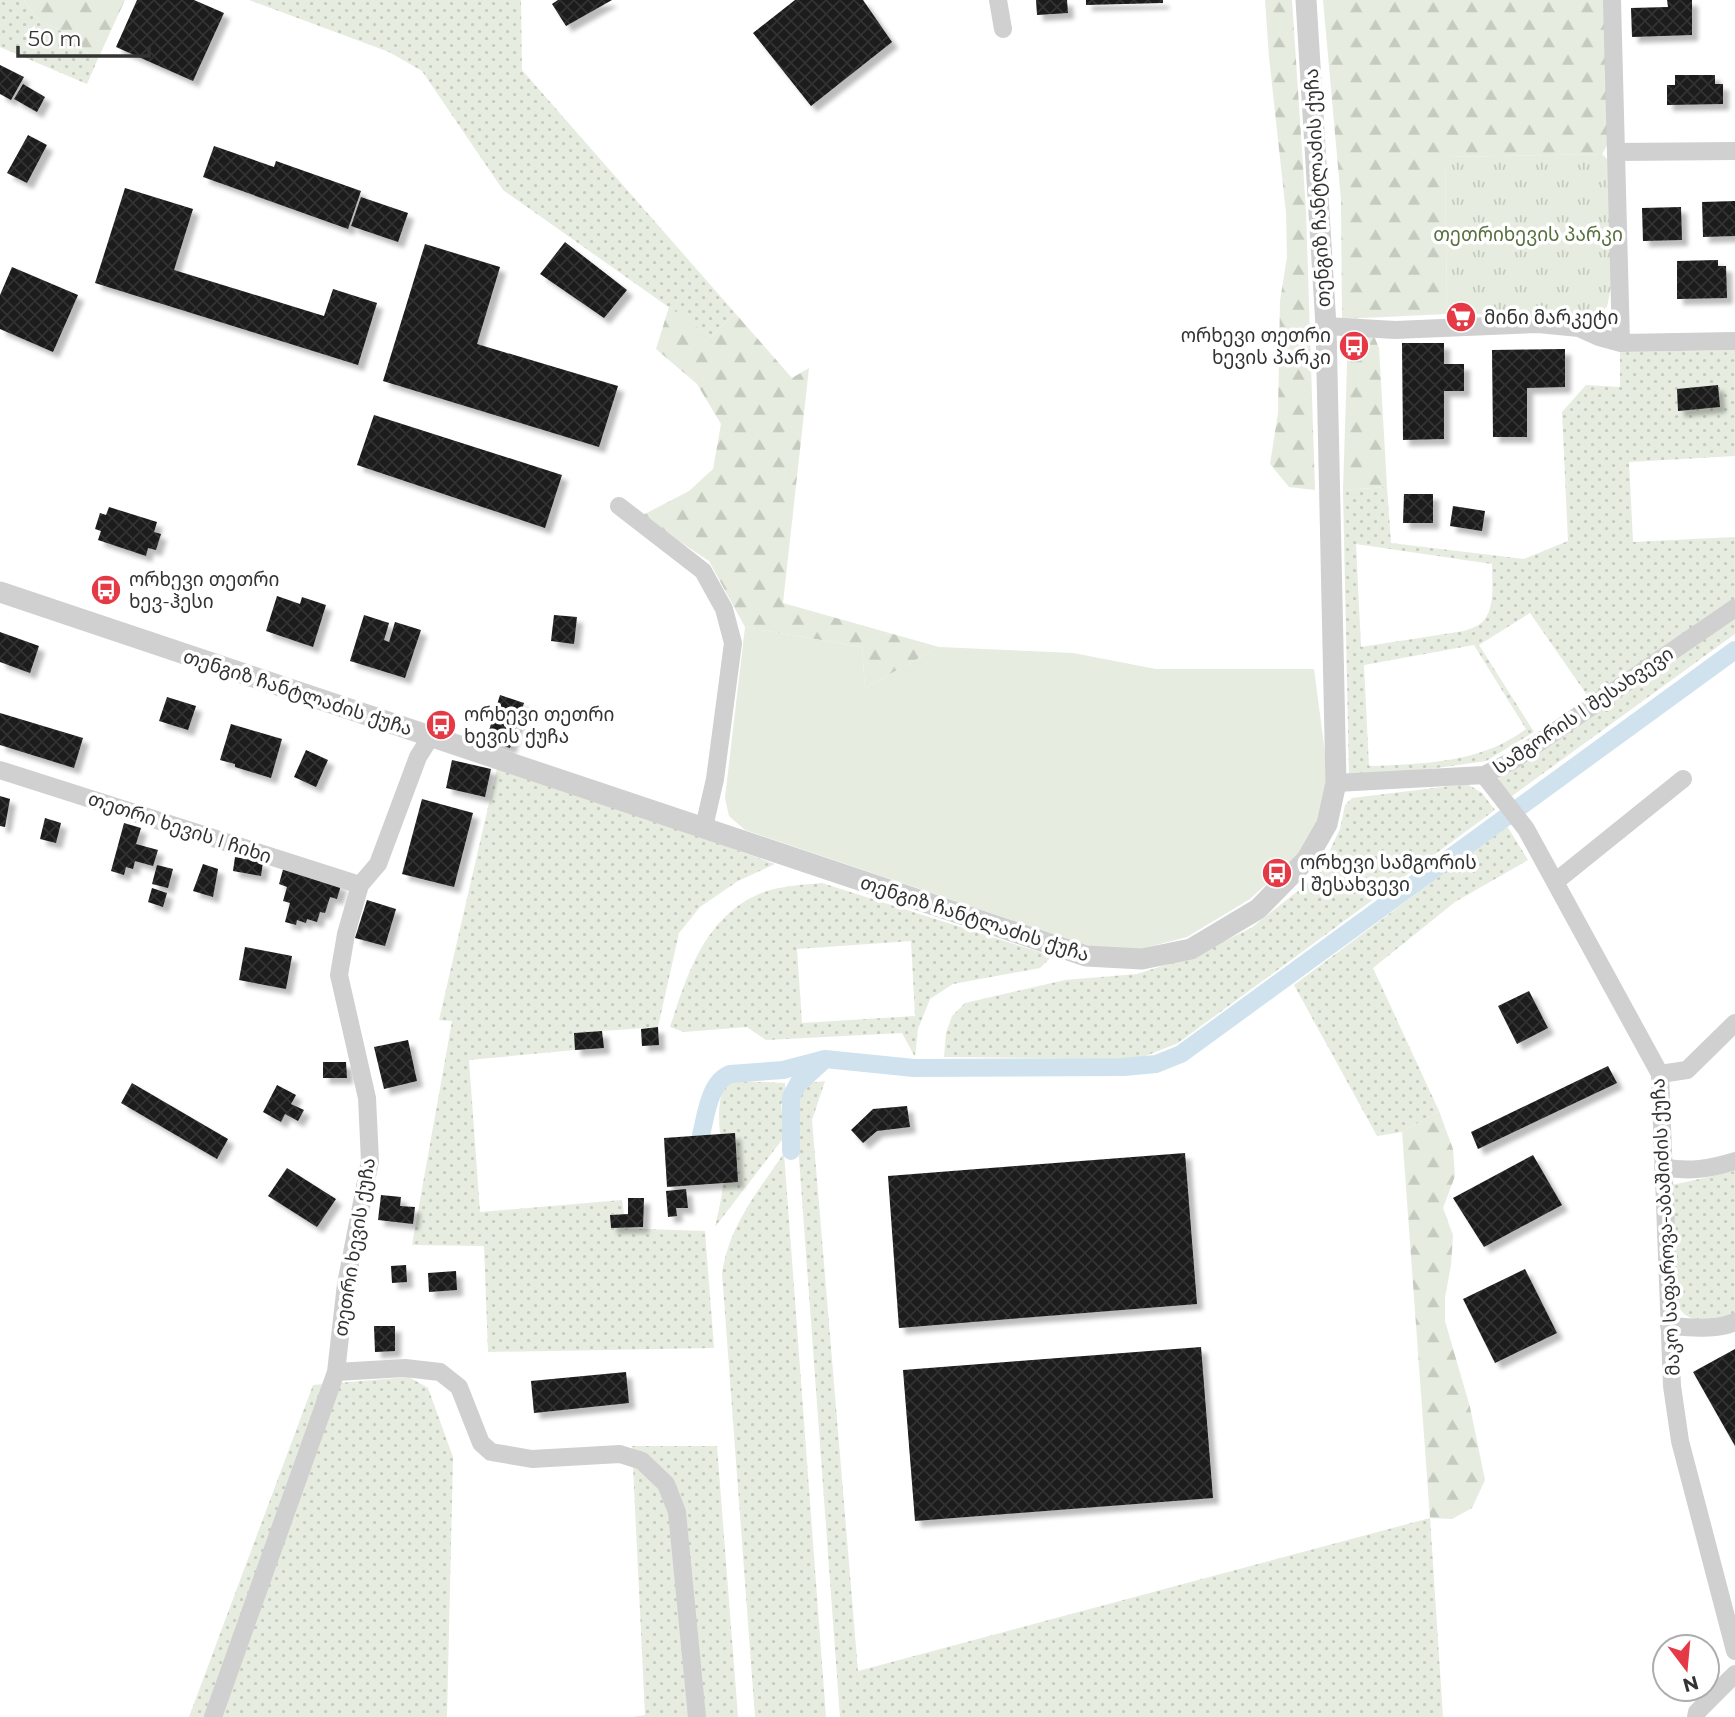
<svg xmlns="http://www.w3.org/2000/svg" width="1735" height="1717" viewBox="0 0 1735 1717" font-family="Montserrat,'Noto Sans Georgian',sans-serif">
  <defs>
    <pattern id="grass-dots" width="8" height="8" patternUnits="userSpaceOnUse" patternTransform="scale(1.75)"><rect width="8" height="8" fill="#e6ecdf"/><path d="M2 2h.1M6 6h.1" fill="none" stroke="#c6cbc0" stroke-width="1.8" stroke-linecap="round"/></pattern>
    <pattern id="forest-firs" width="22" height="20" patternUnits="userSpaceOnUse" patternTransform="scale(1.75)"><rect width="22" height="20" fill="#e6ecdf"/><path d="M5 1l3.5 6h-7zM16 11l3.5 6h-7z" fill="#c6cbc0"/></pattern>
    <pattern id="park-tufts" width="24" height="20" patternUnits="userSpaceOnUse" patternTransform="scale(1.75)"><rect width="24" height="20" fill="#e6ecdf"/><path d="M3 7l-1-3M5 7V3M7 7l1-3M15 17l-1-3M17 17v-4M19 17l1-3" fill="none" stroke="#c6cbc0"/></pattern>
    <pattern id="building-cross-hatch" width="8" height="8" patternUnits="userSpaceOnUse" patternTransform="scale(1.75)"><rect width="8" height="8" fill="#1a1a1a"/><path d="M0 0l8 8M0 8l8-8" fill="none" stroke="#333"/></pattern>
    <filter id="shadow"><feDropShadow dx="6" dy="6" stdDeviation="2" flood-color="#0004"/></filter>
  </defs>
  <rect width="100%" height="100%" fill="#fff"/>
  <path fill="url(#grass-dots)" fill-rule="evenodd" d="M0,0H24L40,22L60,30L97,61L87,84L0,47Z
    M249,0H521L522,70L735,313L711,337L503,190L422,71L389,52Z
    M1735,350V456L1629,462L1633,542L1735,537V599L1589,698L1530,613L1479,645L1534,732L1486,761L1430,769L1349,776L1343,490L1387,487L1391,543L1524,559L1568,541L1562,412L1586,385L1620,387V352ZM1356,544L1492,564C1492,582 1496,612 1480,624C1476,627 1469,629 1464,631L1361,647ZM1474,645L1526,729C1481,763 1424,764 1369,766L1364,665Z
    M1735,616V634L1512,796L1499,780L1500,770Z
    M498,764L775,864L738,881L700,907L679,933L658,1027L574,1033L575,1050L469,1060L480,1212L622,1200L624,1214L610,1215L611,1228L705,1231L714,1348L488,1352L484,1246L412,1245L452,1021L439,1020Z
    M1467,784L1482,793L1495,810L1178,1043L1138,1059L944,1057L946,1033L952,1016L965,1003L1065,980L1137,974L1194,956L1251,928L1318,875L1340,829L1345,805L1352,798Z
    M1507,826L1528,860L1455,902L1373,968L1439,1111L1402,1132L1377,1136L1294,985Z
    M822,883L1052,956L1040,968L953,984L930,999L918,1029L915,1057L902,1033L766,1040L747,1027L684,1032L670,1027C687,975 704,918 759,894C777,886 802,885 822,883ZM911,941L915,1016L802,1023L797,949Z
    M734,1081L785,1083L786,1093L781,1105L785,1136L715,1227C718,1213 722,1198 723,1183C725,1154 712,1111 725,1084Z
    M825,1081L812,1120L858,1671L1430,1518L1443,1717H840L797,1131V1099L809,1083Z
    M784,1153L826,1717H755L722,1273C730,1224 757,1193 784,1153Z
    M1735,1171V1314C1721,1321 1690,1326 1680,1309C1667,1287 1673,1214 1672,1185Z
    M409,1377L428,1388L453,1457L447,1717H189L313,1385Z
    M632,1446H717L738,1717H633L645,1715Z"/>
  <path fill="url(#forest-firs)" d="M24,0H125L97,61L60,30L40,22Z
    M1265,0H1292L1306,211L1315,490L1289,487L1270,464L1278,413L1280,301L1287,257L1286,213L1269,57Z
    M1323,0H1605L1610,141L1602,154L1445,157L1447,314L1342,319L1341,200Z
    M669,307L711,337L735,313L792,378L809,368L783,603L939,647L865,688L862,647L745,627L709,561L641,516L689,491L713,469L721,424L697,384L656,349Z
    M1348,334L1374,336L1379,348L1387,487L1343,490Z
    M1439,1111L1453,1149L1455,1176L1443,1208L1453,1235L1451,1265L1445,1298V1321L1470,1407L1485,1480L1472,1508L1452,1519L1430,1518L1402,1132Z"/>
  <path fill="url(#park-tufts)" d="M1602,154L1610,162L1611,287L1607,307L1596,315L1447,314L1445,157Z"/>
  <path fill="#e6ecdf" d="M745,627L862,647L865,688L939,647L1073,653L1156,669H1314L1329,783L1317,825L1299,854L1250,899L1187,937L1137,950L1092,947L745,830L729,816L725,798Z"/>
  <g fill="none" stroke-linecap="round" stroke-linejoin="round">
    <path stroke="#cfe2ee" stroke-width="18" d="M701,1135C706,1116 709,1082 730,1074L783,1070L825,1059L914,1068L1124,1067L1156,1064L1181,1054L1735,650
      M791,1151V1097L798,1084L822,1062"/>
  </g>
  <path fill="url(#building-cross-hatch)" filter="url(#shadow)" d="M137,0H194L224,13L193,81L116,47Z
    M558,0H612L566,26L552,4Z
    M795,0H863L892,42L811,106L753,33Z
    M1036,0H1067L1068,13L1037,15Z
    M1086,0H1163V3L1086,5Z
    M1667,0H1692V35L1632,37L1631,8L1668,7Z
    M0,65L24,77L11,100L0,94Z
    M1675,75H1715V84H1723V104L1667,105V85H1675Z
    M23,84L45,97L37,112L14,99Z
    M28,135L47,145L27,183L7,173Z
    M214,146L274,167L276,161L361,191L348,229L203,177Z
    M125,188L193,209L174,270L324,316L333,289L377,303L358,365L95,283Z
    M361,197L408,213L398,242L351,226Z
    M1735,201V236L1703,237L1702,202Z
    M1681,207L1682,240L1643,241L1642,208Z
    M565,242L627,290L604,318L540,274Z
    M425,244L500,267L477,344L618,386L599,447L383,381Z
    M1718,260V266H1726L1727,298L1677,299V261Z
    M12,267L78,295L53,352L0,329V295Z
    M1402,343H1444V364H1464V391H1444V439L1403,440Z
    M1565,349V387L1527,388V437H1493L1492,350Z
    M1718,385L1720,407L1678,411L1677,389Z
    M374,415L562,475L545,528L357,465Z
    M1404,494H1433V523H1403Z
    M1453,506L1485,511L1482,531L1450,526Z
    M109,507L157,522L154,532L161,534L156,550L148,548L146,556L98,540L101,531L95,529L100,513L106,515Z
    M277,596L300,604L302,597L326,605L313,647L266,631Z
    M364,615L389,623L384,640L389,642L395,622L421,630L405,678L350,661Z
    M554,615L577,617L574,644L551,641Z
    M0,632L39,646L30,673L0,662Z
    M500,695L524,703L510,748L486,740Z
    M167,697L196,706L188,730L159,721Z
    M0,713L83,738L74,768L0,745Z
    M231,724L282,739L271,778L235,767V764L220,760Z
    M306,750L328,760L316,787L294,777Z
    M452,760L491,769L485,797L446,788Z
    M0,796L10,799L5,827L0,826Z
    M422,799L473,813L454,887L402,874Z
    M45,818L61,823L56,843L40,839Z
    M124,823L141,828L136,844L158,850L153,866L135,861L133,869L126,867L124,875L111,871Z
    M235,857L263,862L261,876L233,871Z
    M203,864L218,869L213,897L193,891Z
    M157,865L173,869L168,888L152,884Z
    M284,866L341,885L337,899L330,897L325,913L320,912L317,922L307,919L306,923L297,920L296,925L285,922L290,903L283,901L287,887L279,884Z
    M152,888L167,893L163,907L148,902Z
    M367,900L396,909L385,946L355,938Z
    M245,947L292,956L286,989L239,980Z
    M1529,991L1548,1028L1517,1044L1498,1006Z
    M658,1027L659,1045L642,1046L641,1029Z
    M602,1031L604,1048L575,1050L574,1033Z
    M408,1040L417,1081L384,1089L374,1047Z
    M323,1062H346L347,1078H323Z
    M1608,1066L1617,1083L1478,1149L1471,1132Z
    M132,1083L228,1139L217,1159L121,1103Z
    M277,1085L296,1095L291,1104L304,1110L298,1121L285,1114L281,1122L263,1112Z
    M907,1106L910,1127L877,1131L863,1143L851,1130L873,1109Z
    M735,1133L738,1182L667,1187L664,1138Z
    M1185,1153L1197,1304L899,1328L888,1176Z
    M1533,1155L1562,1205L1484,1247L1453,1198Z
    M287,1168L336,1199L317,1227L268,1196Z
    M686,1189L688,1208H676L677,1216L668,1217L666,1191Z
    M381,1195L401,1197L400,1206L415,1207L413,1224L378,1220Z
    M628,1198H644L643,1227L611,1228L610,1215L628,1214Z
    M406,1265L407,1282L392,1283L391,1266Z
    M1525,1269L1557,1333L1495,1363L1463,1299Z
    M456,1271L457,1290L429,1292L428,1273Z
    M374,1326H395V1351L375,1352Z
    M1201,1347L1213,1498L915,1521L903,1370Z
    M1735,1349V1446L1693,1372Z
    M626,1372L629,1403L534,1413L531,1381Z"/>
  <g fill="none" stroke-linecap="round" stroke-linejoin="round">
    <path stroke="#d0d0d0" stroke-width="18" d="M998,0L1003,29
      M1612,0L1621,343
      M1616,152L1735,151
      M1326,326L1395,330L1538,324L1579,328L1599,337L1621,343L1735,341
      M619,506L703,571L724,609L733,643L715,779L704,827
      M0,770L360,885
      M1484,775L1526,829L1660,1074L1672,1386L1680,1441L1735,1651
      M1336,783L1484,775L1512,761L1735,608
      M1555,882L1683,779
      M1660,1074L1687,1070L1735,1023
      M1663,1167C1689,1172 1710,1169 1735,1161
      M1669,1326C1691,1327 1715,1331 1735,1322
      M336,1372L405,1368L440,1372L459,1387L481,1443L491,1452L532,1459L620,1454L642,1461L666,1484L677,1512L697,1717
      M213,1717L336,1372L346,1284L370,1161L367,1098L339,975L346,934L360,885L378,864L418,757L431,736
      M1696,1717L1697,1712L1735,1674"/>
    <path stroke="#d0d0d0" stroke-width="21" d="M0,592L1086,956L1142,959L1191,949L1258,909L1307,859L1327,824L1336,783L1326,326L1306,0"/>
  </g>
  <defs>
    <g id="supermarket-disc" transform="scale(1.575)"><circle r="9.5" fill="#e63946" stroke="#fff"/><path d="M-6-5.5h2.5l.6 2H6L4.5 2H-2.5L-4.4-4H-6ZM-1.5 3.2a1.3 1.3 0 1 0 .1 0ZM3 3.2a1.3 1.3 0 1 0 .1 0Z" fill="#fff"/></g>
    <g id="bus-disc" transform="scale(1.575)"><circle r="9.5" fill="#e63946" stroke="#fff"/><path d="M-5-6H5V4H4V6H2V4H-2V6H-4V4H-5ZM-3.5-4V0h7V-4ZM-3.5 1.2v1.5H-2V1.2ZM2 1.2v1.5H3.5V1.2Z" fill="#fff"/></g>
  </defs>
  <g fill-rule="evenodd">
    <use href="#supermarket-disc" x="1461" y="317"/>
    <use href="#bus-disc" x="1354" y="346"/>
    <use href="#bus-disc" x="106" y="590"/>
    <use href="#bus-disc" x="441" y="725"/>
    <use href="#bus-disc" x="1277" y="873"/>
  </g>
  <g text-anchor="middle" stroke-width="7" stroke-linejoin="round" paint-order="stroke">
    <g font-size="19" fill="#333" stroke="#fff">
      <text transform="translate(1317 188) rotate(-93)" y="7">თენგიზ ჩანტლაძის ქუჩა</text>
      <text transform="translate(298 692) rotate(18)" y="7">თენგიზ ჩანტლაძის ქუჩა</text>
      <text transform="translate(1583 710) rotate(-34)" y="7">სამგორის I შესახვევი</text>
      <text transform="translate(180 827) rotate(18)" y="7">თეთრი ხევის I ჩიხი</text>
      <text transform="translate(975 918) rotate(18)" y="7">თენგიზ ჩანტლაძის ქუჩა</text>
      <text transform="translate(1665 1227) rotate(-93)" y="7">მაკო საფაროვა-აბაშიძის ქუჩა</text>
      <text transform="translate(354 1247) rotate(-81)" y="7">თეთრი ხევის ქუჩა</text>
    </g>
    <g font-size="19" fill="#56703f" stroke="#fff">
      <text x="1528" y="241">თეთრიხევის პარკი</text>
    </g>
    <g font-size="19" fill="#333" stroke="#fff" text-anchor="start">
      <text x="1484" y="324">მინი მარკეტი</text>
      <text x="1331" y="342" text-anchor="end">ორხევი თეთრი<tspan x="1331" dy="22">ხევის პარკი</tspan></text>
      <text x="129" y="586">ორხევი თეთრი<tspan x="129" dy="22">ხევ-ჰესი</tspan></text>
      <text x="464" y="721">ორხევი თეთრი<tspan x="464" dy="22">ხევის ქუჩა</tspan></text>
      <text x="1300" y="869">ორხევი სამგორის<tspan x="1300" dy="22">I შესახვევი</tspan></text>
    </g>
  </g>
  <g transform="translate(1686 1668) rotate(164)"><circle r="33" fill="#ffffff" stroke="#adadad" stroke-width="2"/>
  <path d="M0-5L12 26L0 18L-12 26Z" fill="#e63946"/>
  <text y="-10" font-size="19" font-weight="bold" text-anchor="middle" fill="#333333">N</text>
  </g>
  <path d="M18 46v10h131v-10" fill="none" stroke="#333333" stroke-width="3.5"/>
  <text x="28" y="46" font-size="21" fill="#333333" stroke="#ffffff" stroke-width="5" paint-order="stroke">50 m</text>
</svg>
